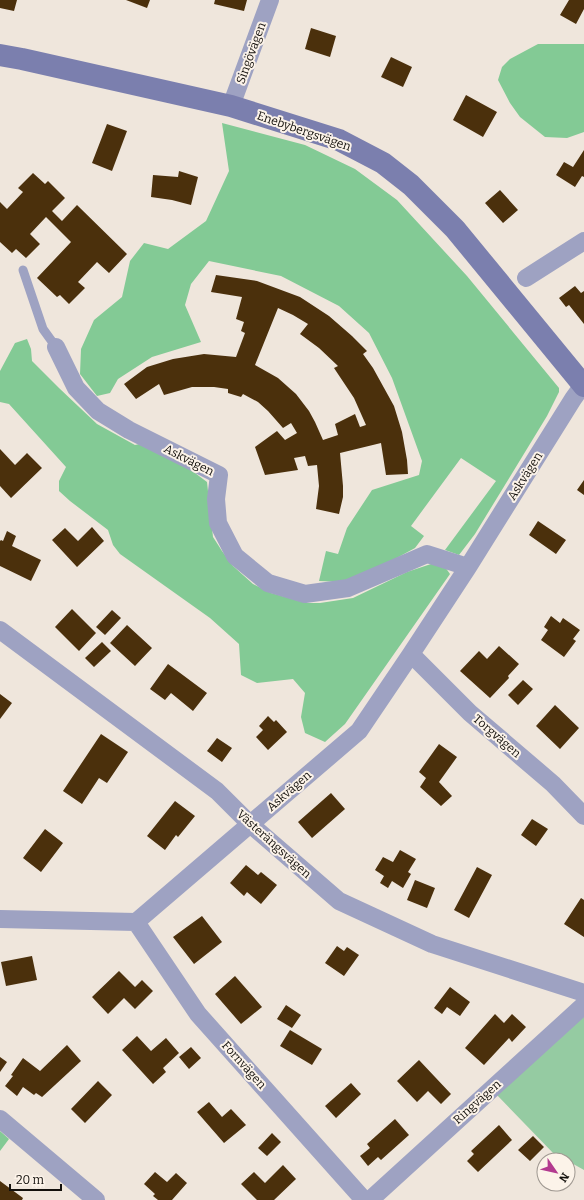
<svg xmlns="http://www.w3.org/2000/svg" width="584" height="1200" viewBox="0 0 584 1200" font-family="Bitter,serif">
  <rect width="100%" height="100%" fill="#efe6dc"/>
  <path fill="#95cba2" d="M584,1015V1170L568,1161V1160H566L554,1154L496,1094Z"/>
  <path fill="#83ca95" d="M538,44H584V132L567,138L545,137L520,117L510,103L498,80L502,67L510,59Z
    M222,123L305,145L355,169L397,200L467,276L559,388V392L547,416L475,534L459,555L445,550L496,481L461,458L411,526L424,536L415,548L393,560L342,582L319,581L326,551L338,554L347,528L372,490L419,475L422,461L392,378L369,333L339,306L281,276L209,261L191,284L185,305L201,342L152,357L118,379L110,393L97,396L80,374L81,349L94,320L122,297L130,261L144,243L168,249L206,221L229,171Z
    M27,339L31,349L32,361L59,388L97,424L135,445L144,443L183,464L207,482L213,537L222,551L233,566L253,584L271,593L307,603H320L353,598L407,572L434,563L445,567L450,574L345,724L325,742L305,733L301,717L305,693L293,679L257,683L241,675L239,644L210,618L120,554L113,545L108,530L70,501L59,491V481L66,467L9,404L0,402V371L15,343Z
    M0,1131L9,1139L0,1151Z"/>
  <path fill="#4b300c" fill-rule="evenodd" d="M0,0H17L14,11L0,8Z
    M126,0H150L147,8Z
    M215,0H247L244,11L214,4Z
    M569,0H584V9L576,24L560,15Z
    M311,28L336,36L330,57L305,49Z
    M391,57L412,67L403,87L381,77Z
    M466,95L497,112L483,137L453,120Z
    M107,124L127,131L112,171L92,163Z
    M584,150V177L582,176L575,187L556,175L564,162L573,167Z
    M179,171L198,177L191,205L172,200L151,197L153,175L178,177Z
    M33,173L45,184L48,181L65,198L52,211L62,221L77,205L127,254L109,273L97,262L78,282L85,288L69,304L60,295L57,297L37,278L71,242L46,217L30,234L40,244L26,258L16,249L12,253L0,242V202L7,209L23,192L18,188Z
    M500,190L518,210L503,223L485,203Z
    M216,275L257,281L300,297L329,316L352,336L367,351L363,354L373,368L394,406L402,432L407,460L408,474L386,475L381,443L340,453L343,486V497L339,514L316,509L319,486L317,465L308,466L305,456L294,458L298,470L265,475L255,447L277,431L285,440L297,433L291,423L283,428L268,411L258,402L243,394L241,397L228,393V389L214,387H192L164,395L159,384L136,399L124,384L147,367L173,359L204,354L236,357L245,333L241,331L244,322L236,319L242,297L211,292ZM278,308L293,315L308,324L300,334L319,348L338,366L334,368L354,398L366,425L360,427L355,414L335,424L338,435L323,440L315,422L309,411L296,394L278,378L255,365Z
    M575,286L581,293L584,291V324L569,305L566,307L559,298Z
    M0,449L15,465L27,453L42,468L11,498L0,486Z
    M584,480V495L577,490Z
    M538,521L566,540L556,554L529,535Z
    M92,527L104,541L77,567L52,540L65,528L78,541Z
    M7,531L16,536L12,546L41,560L31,581L0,566V541L1,540L3,541Z
    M72,609L96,633L79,651L55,627Z
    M112,610L121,618L105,635L96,627Z
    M551,616L560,623L563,618L580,630L573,639L576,641L564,657L541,640L548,630L544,627Z
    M127,625L152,648L135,666L110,643Z
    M102,642L111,651L94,667L85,658Z
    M499,646L519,664L508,676L509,678L490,698L460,671L479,651L487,659Z
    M168,664L207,693L193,711L171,693L165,700L150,689Z
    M523,680L533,689L518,705L508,695Z
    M0,694L12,703L0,719Z
    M555,705L579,728L560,749L536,726Z
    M268,716L274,722L276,720L287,732L268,750L256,737L263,730L259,726Z
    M101,734L128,752L107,783L99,778L82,804L63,791Z
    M217,738L232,748L222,762L207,751Z
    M439,744L457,757L439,782L452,796L441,806L420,787L426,778L419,772Z
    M331,793L345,809L312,838L298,822Z
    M175,801L195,816L178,837L176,835L165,850L147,836Z
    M532,819L548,829L536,846L521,835Z
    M45,829L63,843L41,872L23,858Z
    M400,850L416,859L408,872L411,874L403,888L392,881L388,888L380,883L384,876L375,870L383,857L393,862Z
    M246,865L258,875L261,872L277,885L261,904L247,892L244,896L230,883Z
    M477,867L492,875L469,918L454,910Z
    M415,880L435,888L427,908L407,900Z
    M581,898L584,900V937L564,924Z
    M202,916L222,942L194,964L173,937Z
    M337,946L344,951L347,947L359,955L344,976L325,963Z
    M32,956L37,980L6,986L1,962Z
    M119,971L135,987L142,980L153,991L135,1009L124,998L108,1014L92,997Z
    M235,976L262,1007L241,1024L215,994Z
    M450,987L470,1002L460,1016L447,1007L442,1014L434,1008Z
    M286,1005L301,1015L292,1028L277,1019Z
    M495,1014L504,1023L512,1014L526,1027L512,1042L509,1038L484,1065L465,1048Z
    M290,1030L322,1049L312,1065L280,1046Z
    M137,1036L151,1051L166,1038L179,1053L163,1068L166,1072L153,1084L122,1050Z
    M67,1045L81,1061L42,1097L36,1093L34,1095L23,1087L17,1096L5,1086L13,1076L11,1075L23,1058L40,1071Z
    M191,1047L201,1058L189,1069L179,1057Z
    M0,1057L7,1062L0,1072Z
    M419,1060L451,1094L441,1104L428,1091L417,1102L397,1081Z
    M98,1081L112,1095L85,1123L71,1109Z
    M351,1083L361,1094L336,1118L325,1106Z
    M209,1102L222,1117L231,1109L246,1125L224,1143L197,1112Z
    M395,1119L409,1135L381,1160L378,1157L368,1166L360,1156L370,1148L367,1144Z
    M499,1125L512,1140L478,1172L467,1161L474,1154L471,1151Z
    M272,1133L281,1142L267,1156L258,1148Z
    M533,1136L544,1147L530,1161L518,1150Z
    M283,1165L296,1179L274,1200H257L241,1184L254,1172L265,1183Z
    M155,1172L167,1182L176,1173L187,1183L172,1200H158L153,1196L155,1194L144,1184Z
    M0,1181L23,1198L22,1200H0Z"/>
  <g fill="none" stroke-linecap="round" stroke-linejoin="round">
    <path stroke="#9ea2c2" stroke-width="9" d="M23,270L43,329L56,347"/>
    <path stroke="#9ea2c2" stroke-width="18" d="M231,106L270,0
      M526,278L584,241
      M56,347L76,388L98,411L129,430L219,475L216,499L218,523L235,556L268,583L305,594L348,588L427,554L468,567
      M0,630L217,791L250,824L339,901L432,944L584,993
      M411,654L470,713L553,784L584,816
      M0,919L136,922L359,731L411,654L468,567L573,399L583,385
      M136,922L198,1014L364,1200
      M0,1119L96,1200
      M370,1200L584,1005"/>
    <path stroke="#7b7fae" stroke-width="22" d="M0,55L22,59L231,106L339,140L383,163L411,185L455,229L584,386"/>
  </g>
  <g text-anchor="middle" stroke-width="4" stroke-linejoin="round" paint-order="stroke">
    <g font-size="12" fill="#13100c" stroke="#fcf3e9">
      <text transform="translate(251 53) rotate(-70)" y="4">Singövägen</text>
      <text transform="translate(304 131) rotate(19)" y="4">Enebybergsvägen</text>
      <text transform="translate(189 460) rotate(27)" y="4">Askvägen</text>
      <text transform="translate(525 476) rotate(-58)" y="4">Askvägen</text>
      <text transform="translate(497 736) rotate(41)" y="4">Torgvägen</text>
      <text transform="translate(289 791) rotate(-41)" y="4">Askvägen</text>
      <text transform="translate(274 844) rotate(42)" y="4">Västerängsvägen</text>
      <text transform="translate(244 1065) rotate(48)" y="4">Fornvägen</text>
      <text transform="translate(477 1102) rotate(-42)" y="4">Ringvägen</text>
    </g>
  </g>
  <g transform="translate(556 1172) rotate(124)"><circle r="19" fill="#fcf3e9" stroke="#9f9891"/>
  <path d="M0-3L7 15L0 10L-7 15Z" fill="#b33a8f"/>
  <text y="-6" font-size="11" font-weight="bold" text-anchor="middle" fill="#13100c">N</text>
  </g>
  <path d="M10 1184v6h51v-6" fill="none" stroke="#13100c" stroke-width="2"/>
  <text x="16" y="1184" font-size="12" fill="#13100c" stroke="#fcf3e9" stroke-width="3" paint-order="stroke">20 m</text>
</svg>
